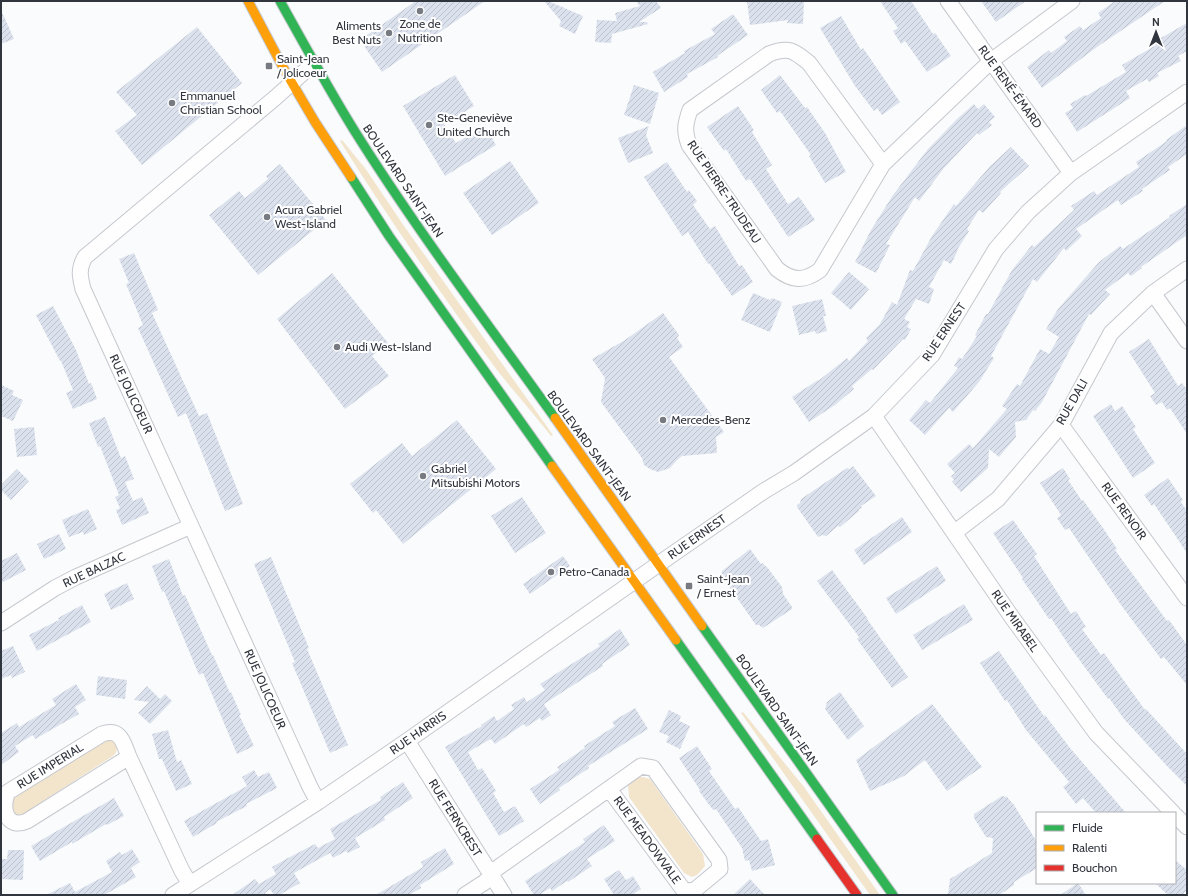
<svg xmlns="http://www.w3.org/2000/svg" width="1188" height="896" viewBox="0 0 1188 896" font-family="Cabin,sans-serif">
  <defs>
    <pattern id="building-hatch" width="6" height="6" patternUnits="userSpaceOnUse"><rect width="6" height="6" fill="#dce2ed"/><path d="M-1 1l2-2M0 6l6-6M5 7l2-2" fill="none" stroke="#bdc2cc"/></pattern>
  </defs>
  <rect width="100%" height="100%" fill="#f9fbfd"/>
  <path fill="#f3e4cc" d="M342,140L365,168L404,226L553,435L551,436C534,414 514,392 497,370C442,296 389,219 340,141Z
    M743,712L804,787L880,895H870L741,713Z
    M111,740C118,743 119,751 113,756L23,814L17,815L12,812V800L14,798L105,741Z
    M637,777H643L650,779L703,854L705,866L697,875L692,877L684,873L629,797L628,785Z"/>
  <path fill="url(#building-hatch)" d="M416,1H485L382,72L360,40Z
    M544,1H548L583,16L575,34L559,26L561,21Z
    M636,1H656L661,8L639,22H647L648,24L612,34L611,43L595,42L597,20L617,21L615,13L640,6Z
    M747,1H804L803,24L787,23L788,20L750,25Z
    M880,1H911L933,34L935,33L951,56L927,72L905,41L901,44L893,31L898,28Z
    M981,1H1026L996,22Z
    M1115,1H1165L1097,47L1042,88L1027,67L1049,50L1051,53L1067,41L1064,37L1080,26L1083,30L1101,18L1098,13Z
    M1,10L14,39L1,44Z
    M733,14L748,35L717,56L718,57L687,74L688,77L664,92L653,72L685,53L684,51L715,34L711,29Z
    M841,16L861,50L863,48L900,102L882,115L877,108L874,111L855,86L820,28Z
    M1187,23V51L1178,56L1181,61L1157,73L1159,76L1149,82L1147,79L1126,91L1130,98L1077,132L1065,113L1073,108L1070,104L1085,95L1086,96L1126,72L1122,65L1156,45L1154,42Z
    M197,27L242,83L142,165L115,131L137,115L116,92Z
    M455,75L474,106L444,124L456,143L485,126L496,145L445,176L403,106Z
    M780,75L805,108L807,107L825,133L846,172L825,183L809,156L811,155L780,111L777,113L761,90Z
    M634,85L659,93L650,124L624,115Z
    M974,104L978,109L984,104L995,117L989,122L992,125L979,135L977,133L944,168L919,201L915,197L886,244L890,245L876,273L855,262L871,230L893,195L928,149L958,118Z
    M738,106L754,130L752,132L772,165L766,169L788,204L799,197L815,220L788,237L750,179L746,181L726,149L724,151L707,127Z
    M1187,125V154L1168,167L1170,170L1142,189L1143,191L1121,205L1118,200L1076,229L1082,236L1066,251L1064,248L1037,282L1033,279L991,356L994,358L979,382L953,412L949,408L925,435L909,420L926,400L930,403L958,368L954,366L959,357L962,359L977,336L975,335L986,314H988L1012,270L1032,245L1034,247L1074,210L1071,206L1094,191L1097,195L1139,167L1136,162L1167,141L1166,140Z
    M649,126L646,135L653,153L628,163L618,138Z
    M1011,147L1029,166L1000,192L1001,193L983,213L979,210L967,229L969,231L957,250H958L951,264L944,260L929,287L934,289L929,304L916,299L904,319L910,322L907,327L911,329L905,340L903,339L873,370L872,369L852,386L854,389L835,405L809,422L792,397L818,380V381L847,358L849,361L868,341L866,338L880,324L892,302L897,305L910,270L913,271L932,236L954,204L956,206L990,166Z
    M510,161L539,203L492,235L463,193Z
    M667,162L687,192L689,190L697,201L693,205L710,229L715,226L739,266L742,265L753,282L732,296L709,263L708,264L688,232L682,236L644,177Z
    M280,164L326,220L258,275L209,215L239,191L245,198L268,179L266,176Z
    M1187,204V235L1141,267L1142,268L1131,276L1128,273L1105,290L1110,294L1091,315L1089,314L1042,402L1035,411L1033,410L1026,420L1015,422L1016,437L999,457L989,449L988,468L961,492L952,482L954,480L951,476L955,473L947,464L969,444L973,448L1007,409L1002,406L1017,384L1020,386L1040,349L1049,354L1059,337L1046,329L1058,309L1099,262L1120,246L1123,249L1170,217L1169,216Z
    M134,253L158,310L152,313L199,416L207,413L243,504L225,511L186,413L178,417L138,328L143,325L126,284L129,283L119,259Z
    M849,272L869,289L851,310L831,293Z
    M332,273L388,343L372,356L389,376L345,409L277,319Z
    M753,293L770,300L772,298L782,302L770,332L741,320Z
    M822,299L826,316H823L827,331L816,334L815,331L799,335L792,306Z
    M53,306L76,350L89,384L91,383L97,399L73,409L66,393L73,390L61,361H60L36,315Z
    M663,313L679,335L677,338L683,347L669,357L724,432L716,437L717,453L682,456L677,460L670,468L658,472L650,469L644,465L642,458L601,402L605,378L592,359L625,340Z
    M1149,339L1178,386L1182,383L1187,390V434L1170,408L1167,410L1162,402L1156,405L1150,396L1155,393L1129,352Z
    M1,385L14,391L12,395L23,400L13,421L1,416Z
    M1111,404L1115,411L1122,406L1136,427L1133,429L1155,463L1133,478L1093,416Z
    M105,417L121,458L125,456L134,479L125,482L133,501L142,497L149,513L122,525L116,510L120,508L115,497L119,495L100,446L98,447L89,423Z
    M457,420L496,469L403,544L376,510L373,513L350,484L402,443L412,456Z
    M34,427L37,455L17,457L14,429Z
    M853,466L876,496L861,506L862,508L859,509V511L840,527L838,526L826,536L822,535L818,537L797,507V505L800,503L801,499L847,468L850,469Z
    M1063,468L1070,479L1068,480L1082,501L1083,500L1103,528L1117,549L1115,550L1167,621L1169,620L1187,645V685L1164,657L1161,659L1121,605L1069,528L1065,530L1057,518L1061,515L1040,483Z
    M17,469L29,481L11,500L1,490V485Z
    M1168,478L1183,500L1181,502L1187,511V553L1154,504L1152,506L1144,495Z
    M522,497L546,533L515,553L491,516Z
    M88,509L97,529L84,535L83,532L69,537L62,520Z
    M902,517L912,532L864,565L854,550Z
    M1013,520L1037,554L1034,556L1071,614L1076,611L1086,627L1082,629L1101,655L1104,653L1145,710L1146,709L1187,754V786L1166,765L1124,719L1109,698L1108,699L1070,647L1051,618L1049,619L1022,579L1023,578L993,533Z
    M59,534L66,549L44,559L37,544Z
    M750,549L761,564L763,563L765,566L767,567L782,587L783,594L792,607V609L763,628L759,625H756L723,578L724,576L721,573L722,572V571Z
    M17,553L26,570L1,583V561Z
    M563,556L570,566L530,594L523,584Z
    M271,557L309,648L307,649L348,745L330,753L292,663L295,662L254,564Z
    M169,559L183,596L185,595L212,655H213L230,693L231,692L241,715H239L254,746L237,754L203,673L199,675L164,591L162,592L152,566Z
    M937,566L946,581L896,614L886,598Z
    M832,570L868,619H867L908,677L892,688L857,639L859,637L817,581Z
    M127,583L134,599L111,610L104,594Z
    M964,604L973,620L922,650L913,635Z
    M82,605L91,622L37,651L29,635L59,620L58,618Z
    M620,629L630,645L602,664L603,666L544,704L551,715L542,721L540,718L526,727L524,724L495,744L491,739L468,752L478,770L482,768L496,791L493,793L504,812L515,806L524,821L499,836L445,747L482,726L481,725L494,716L497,721L514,709L511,705L524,697L527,702L545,690L540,684L600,646L598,644Z
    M13,646L25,672L12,678L11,675L1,679V651Z
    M999,651L1044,716L1045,715L1070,748L1126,813H1096L1083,798L1076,804L1063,787L1069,782L1026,730L1007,700L1005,701L980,663Z
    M98,676L127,680L125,699L96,695Z
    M76,684L86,700L75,707L79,714L35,739L33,735L15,746L19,752L1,765V733L17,723L19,727L56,705L52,699Z
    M147,686L160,699L165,694L172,701L150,724L138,713L149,702L134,700Z
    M840,692L864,726L848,740L825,709L827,702Z
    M932,704L982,767L947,791L925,760L904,776L870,791L856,760Z
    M635,708L648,729L588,766L589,768L559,788L560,790L540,804L530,789L559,770L557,767L585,748L584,746L615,726L612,722Z
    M669,710L681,716L679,721L690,726L680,749L666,742L669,736L659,732Z
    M168,730L177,762L181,760L192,784L176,791L162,759H159L152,734Z
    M697,746L712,769L709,771L735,809L738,807L761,841L768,839L775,865L752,871L749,860L745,861L742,848L716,809L713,810L699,791L700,790L679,758Z
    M254,770L258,777L269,772L277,788L246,804L247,806L216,822L217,823L193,837L184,821L247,786L242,777Z
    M403,782L413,798L384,817L385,820L355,838L360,847L348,853L346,851L333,858L330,853L294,873L300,883L279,895H274L270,889L265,893L266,895H232L255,879L259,884L276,874L272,867L286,859L315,844L318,848L335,839L330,829L381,800L380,797Z
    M1002,796L1007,797L1014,805L1037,842V868L1014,882V885L999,895H948L950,879L992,853L993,838L986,837L974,818V814Z
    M114,798L124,816L107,825L106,824L72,844V842L40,861L31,846Z
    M604,825L615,841L587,859L592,866L568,882L567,881L552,891L550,888L539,895H534L525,881L585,842L583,839Z
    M445,848L454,864L420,885L421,888L409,895H376L423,867L421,862Z
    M132,849L140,862L131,868L136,877L104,895H46L70,883L75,892L112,872L106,861L120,852L122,855Z
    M8,850H24L23,880L1,879V859H7Z
    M1175,860L1187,870V890L1182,895H1168L1155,883H1175Z
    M619,870L626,880L633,876L641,889L632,895H614L604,879Z
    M750,879L765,895H733Z
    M1078,883L1086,895H1060Z"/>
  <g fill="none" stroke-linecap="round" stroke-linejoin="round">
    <g stroke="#c5c8cd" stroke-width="17">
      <path id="street" d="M948,1L1071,173
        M314,63L275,98L85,257C78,269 80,277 83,289L310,787L318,802
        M883,164L809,63C794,51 789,46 769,54L690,110C685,124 684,131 689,145L777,269C792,281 804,282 820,270L883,164L991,61L1072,1
        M1153,293L1187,341
        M874,416L1011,616L1096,733L1173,813
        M1061,425L1187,598
        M954,533L998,499L1061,425L1111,333L1153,293L1187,269
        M1,623L55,588L76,577L191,526
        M407,741L504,895
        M129,757L27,821C7,830 0,808 8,792L102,734C121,728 123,742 129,757L182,871L190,884
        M1175,815L1187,827
        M173,895L318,802L407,741L670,556L764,491L794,473L874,416L932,355L996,249L1028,212L1071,173L1187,92
        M465,895L485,882L496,869L641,766L653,768L719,860L720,869L696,889L685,892L609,789"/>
    </g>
    <g stroke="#c5c8cd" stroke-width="11">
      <path id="fast" d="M280,1C304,44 328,88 354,130C416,229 487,323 555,418
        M351,177L389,236L552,466
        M702,626L893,895
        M676,640L817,839"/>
    </g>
    <g stroke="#c5c8cd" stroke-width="11">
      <path id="slow" d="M248,1L285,71L315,122L351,177
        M555,418L702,626
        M552,466L676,640"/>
    </g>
    <g stroke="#c5c8cd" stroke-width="11">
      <path id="jam" d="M817,839L857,895"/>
    </g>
    <use href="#street" stroke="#fefeff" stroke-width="15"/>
    <use href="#fast" stroke="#30b455" stroke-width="9"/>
    <use href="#slow" stroke="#ff9f0a" stroke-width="9"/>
    <use href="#jam" stroke="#e5322d" stroke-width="9"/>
  </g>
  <g fill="#777a81" stroke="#fff" stroke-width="1.5">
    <circle cx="420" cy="11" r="4"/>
    <circle cx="389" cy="33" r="4"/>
    <rect x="265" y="62" width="8" height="8" rx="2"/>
    <circle cx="172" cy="103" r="4"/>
    <circle cx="429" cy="125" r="4"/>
    <circle cx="267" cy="217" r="4"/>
    <circle cx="337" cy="347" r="4"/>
    <circle cx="663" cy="420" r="4"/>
    <circle cx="423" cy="476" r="4"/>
    <circle cx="551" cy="572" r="4"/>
    <rect x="685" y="582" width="8" height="8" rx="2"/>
  </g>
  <g text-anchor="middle" stroke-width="4" stroke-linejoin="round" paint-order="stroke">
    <g font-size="12" fill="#31353e" stroke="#fff" text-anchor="start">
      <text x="420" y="28" text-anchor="middle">Zone de<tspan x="420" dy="14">Nutrition</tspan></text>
      <text x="381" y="30" text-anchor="end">Aliments<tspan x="381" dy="14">Best Nuts</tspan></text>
      <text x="277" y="63">Saint-Jean<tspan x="277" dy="14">/ Jolicoeur</tspan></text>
      <text x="180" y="100">Emmanuel<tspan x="180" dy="14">Christian School</tspan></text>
      <text x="437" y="122">Ste-Geneviève<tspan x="437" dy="14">United Church</tspan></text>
      <text x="275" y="214">Acura Gabriel<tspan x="275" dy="14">West-Island</tspan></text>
      <text x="345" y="351">Audi West-Island</text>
      <text x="671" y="424">Mercedes-Benz</text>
      <text x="431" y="473">Gabriel<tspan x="431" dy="14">Mitsubishi Motors</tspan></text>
      <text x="559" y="576">Petro-Canada</text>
      <text x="697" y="583">Saint-Jean<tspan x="697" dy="14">/ Ernest</tspan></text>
    </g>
    <g font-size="12" fill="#31353e" stroke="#fff">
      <text transform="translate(1010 87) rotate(54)" y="4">RUE RENÉ-ÉMARD</text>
      <text transform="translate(403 181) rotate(56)" y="4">BOULEVARD SAINT-JEAN</text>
      <text transform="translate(724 192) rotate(56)" y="4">RUE PIERRE-TRUDEAU</text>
      <text transform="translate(944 332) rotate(-56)" y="4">RUE ERNEST</text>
      <text transform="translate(131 394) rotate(65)" y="4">RUE JOLICOEUR</text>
      <text transform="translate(1072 402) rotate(-60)" y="4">RUE DALI</text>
      <text transform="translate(589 446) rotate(54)" y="4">BOULEVARD SAINT-JEAN</text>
      <text transform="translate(1124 511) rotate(54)" y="4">RUE RENOIR</text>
      <text transform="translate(697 537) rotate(-35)" y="4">RUE ERNEST</text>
      <text transform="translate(94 570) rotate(-25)" y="4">RUE BALZAC</text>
      <text transform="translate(1015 621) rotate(55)" y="4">RUE MIRABEL</text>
      <text transform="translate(265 689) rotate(66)" y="4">RUE JOLICOEUR</text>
      <text transform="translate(777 710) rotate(55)" y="4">BOULEVARD SAINT-JEAN</text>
      <text transform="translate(418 733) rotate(-35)" y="4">RUE HARRIS</text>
      <text transform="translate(50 766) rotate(-32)" y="4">RUE IMPERIAL</text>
      <text transform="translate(455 818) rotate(58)" y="4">RUE FERNCREST</text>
      <text transform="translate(647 840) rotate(54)" y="4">RUE MEADOWVALE</text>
    </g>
  </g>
  <rect width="1188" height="896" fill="none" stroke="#31353e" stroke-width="4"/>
  <rect x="1036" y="812" width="140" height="72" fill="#ffffff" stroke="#adaeb2"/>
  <rect x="1044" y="825" width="20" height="6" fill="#30b455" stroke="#adaeb2"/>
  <text x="1072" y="832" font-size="12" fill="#31353e">Fluide</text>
  <rect x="1044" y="845" width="20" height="6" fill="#ff9f0a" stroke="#adaeb2"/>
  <text x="1072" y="852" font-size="12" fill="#31353e">Ralenti</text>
  <rect x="1044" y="865" width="20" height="6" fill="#e5322d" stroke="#adaeb2"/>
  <text x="1072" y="872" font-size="12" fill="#31353e">Bouchon</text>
  <g transform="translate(1156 32)" stroke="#ffffff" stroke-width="3" paint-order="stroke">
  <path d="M0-3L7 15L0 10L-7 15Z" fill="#31353e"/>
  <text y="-6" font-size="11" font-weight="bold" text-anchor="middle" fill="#31353e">N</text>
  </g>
</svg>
